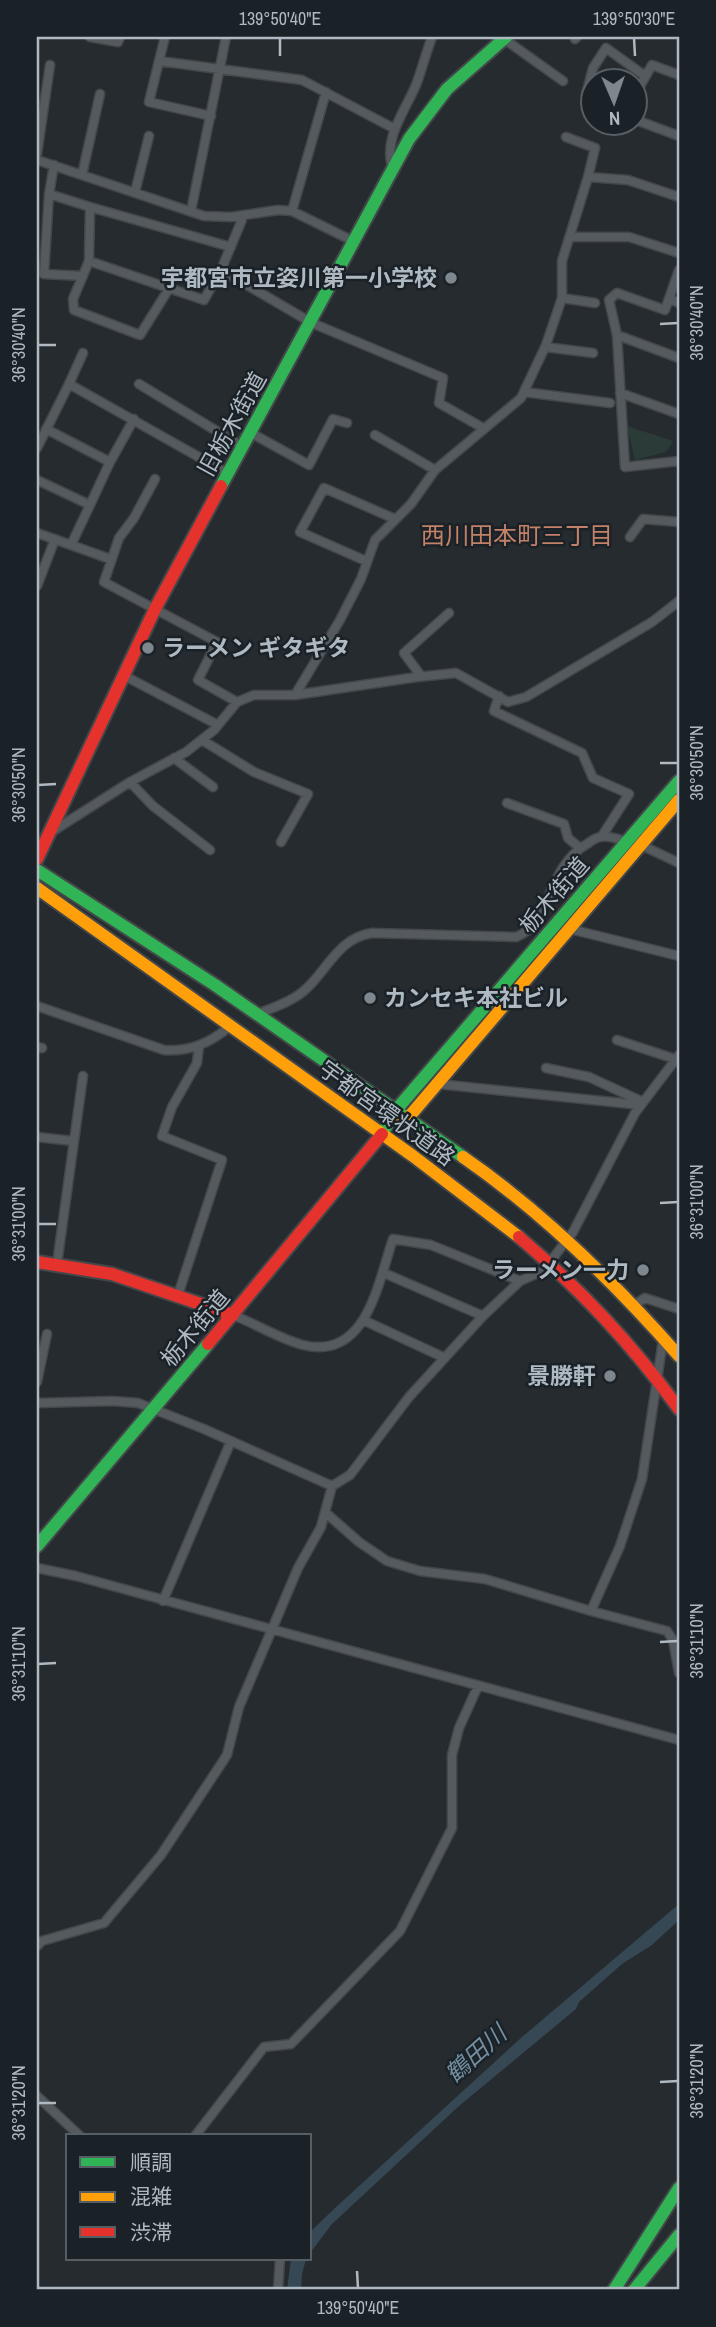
<svg xmlns="http://www.w3.org/2000/svg" width="716" height="2327" viewBox="0 0 716 2327" font-family="'Archivo Narrow','Noto Sans JP',sans-serif">
  <rect width="100%" height="100%" fill="#262b2f"/>
  <path fill="#2a3b38" d="M627,426L673,441L666,452L635,460Z"/>
  <path fill="#354854" d="M679,1904V1920L652,1945L622,1964L579,2002L576,2009L459,2106L332,2224L310,2253V2232L335,2208L522,2037Z
    M291,2259H306L302,2274L301,2290H287Z"/>
  <g fill="none" stroke-linecap="round" stroke-linejoin="round">
    <g stroke="#43474a" stroke-width="11">
      <path id="street" d="M90,37L118,42L120,37
        M165,37L159,61L302,80L395,129
        M504,39L563,81
        M575,39L577,37
        M159,61L149,102L211,116
        M636,93L652,65L679,75
        M594,98L586,95L593,68L606,48L645,76
        M636,120L679,136
        M566,137L595,148L588,177
        M37,154L50,65
        M37,160L204,216L231,217L278,210L292,211L355,242
        M54,165L49,194L44,274L83,276
        M393,169C382,140 405,111 416,85C422,69 426,53 432,37
        M82,175L100,94
        M135,192L149,136
        M49,194L90,207
        M191,211L226,37
        M292,211L326,92
        M244,215L221,270L312,323L443,378L439,403L483,428
        M570,237H629L679,253
        M89,261L90,207L231,247
        M679,270L665,310L617,293L609,300L617,335L625,467L679,461
        M170,287L140,335L74,310L73,299L89,261L204,300L221,270
        M562,298L595,303
        M669,299L679,303
        M617,335L679,358
        M545,347L593,353
        M69,384L83,353
        M139,384L243,447
        M524,392L610,403
        M620,393L679,414
        M46,429L110,462
        M251,433L309,465L333,419L347,423
        M375,435L435,470
        M37,448L69,384L229,474
        M155,479L134,518L119,538L104,582L217,642L198,680L237,702
        M37,480L90,505L110,462L134,419
        M37,533L71,545L90,505
        M630,537L643,519L679,522
        M71,545L110,559
        M366,561L300,532L324,488L395,519
        M37,586L55,539
        M123,675L218,725
        M421,676L404,653L449,613
        M295,695L340,620L361,579L375,540L411,504L435,470L521,398L546,345L562,298V261L588,177L628,180L679,197
        M499,696L494,711L582,753L593,778L629,794L602,836
        M202,740L254,772L308,794L281,842
        M174,758L213,787
        M130,782L153,806L210,850
        M507,803L564,824L568,838L580,848
        M53,831L130,782L186,752L214,730L237,702L254,695H295L417,677L456,673L508,702L526,697L652,622L679,601
        M641,845L679,863
        M570,929L679,956
        M37,1006L164,1050C190,1052 210,1043 229,1027
        M258,1014C274,1007 294,1001 307,988C329,967 339,938 372,933L516,937C552,924 546,867 587,844C591,841 597,837 601,837C610,835 620,840 628,842
        M617,1040L675,1059
        M37,1047L42,1048
        M546,1068L589,1077L643,1102
        M438,1084L641,1105
        M37,1137L73,1141
        M57,1264L83,1076
        M384,1273L483,1316
        M178,1295L222,1160L162,1136L172,1107L197,1063L199,1046
        M634,1305L645,1298L679,1309
        M233,1315C256,1324 280,1339 303,1345C367,1361 378,1282 393,1239L431,1245L520,1281
        M363,1320L445,1358
        M37,1382L47,1334
        M37,1403L113,1401L138,1403L204,1429L332,1486
        M326,1513L359,1542L387,1561L420,1571L485,1579L591,1611L620,1546L642,1479L663,1340
        M37,1568L76,1576L679,1740
        M163,1601L231,1441
        M591,1611L667,1631L673,1640L679,1673
        M37,1946L42,1941L104,1923L161,1855L227,1755L239,1707L298,1568L321,1527L332,1486L350,1475L409,1397L483,1316L520,1281L542,1271L550,1262L573,1232L635,1113L679,1055
        M37,2096L80,2136
        M195,2136L264,2047L291,2044L400,1931L452,1828V1755L459,1728L478,1686
        M278,2290L280,2259"/>
    </g>
    <g stroke="#43474a" stroke-width="16">
      <path id="fast" d="M221,486L409,139L447,89L506,37
        M37,870L215,985L463,1157
        M382,1134L396,1110L679,781
        M37,1546L208,1344
        M614,2290L679,2188
        M634,2290L679,2235"/>
    </g>
    <g stroke="#43474a" stroke-width="16">
      <path id="slow" d="M37,888L413,1156L519,1237
        M399,1123L408,1118L679,800
        M463,1157C544,1213 614,1282 679,1356"/>
    </g>
    <g stroke="#43474a" stroke-width="16">
      <path id="jam" d="M37,859L155,609L221,486
        M519,1237C582,1291 630,1342 679,1409
        M37,1262L112,1274L233,1315
        M208,1344L382,1134"/>
    </g>
    <use href="#street" stroke="#555a5e" stroke-width="8"/>
    <use href="#fast" stroke="#30b455" stroke-width="12"/>
    <use href="#slow" stroke="#ff9f0a" stroke-width="12"/>
    <use href="#jam" stroke="#e5322d" stroke-width="12"/>
  </g>
  <path fill="none" stroke="#afb9c1" stroke-width="2.5" d="M280,38V56M634,38L635,56M660,324L678,323M38,345H56M660,763H678M38,785L56,784M660,1203L678,1202M38,1224H56M660,1642L678,1641M38,1664L56,1663M660,2082L678,2081M38,2103H56M357,2271L358,2288"/>
  <g fill="#7f878e" stroke="#1a2228" stroke-width="2.5">
    <circle cx="451" cy="278" r="7"/>
    <circle cx="148" cy="648" r="7"/>
    <circle cx="370" cy="998" r="7"/>
    <circle cx="643" cy="1270" r="7"/>
    <circle cx="610" cy="1376" r="7"/>
  </g>
  <g text-anchor="middle" stroke-width="5" stroke-linejoin="round" paint-order="stroke">
    <g font-size="23" font-weight="bold" fill="#afb9c1" stroke="#1a2228" text-anchor="end">
      <text x="437" y="286">宇都宮市立姿川第一小学校</text>
      <text x="162" y="656" text-anchor="start">ラーメン ギタギタ</text>
      <text x="384" y="1006" text-anchor="start">カンセキ本社ビル</text>
      <text x="629" y="1278">ラーメン一力</text>
      <text x="596" y="1384">景勝軒</text>
    </g>
    <g font-size="23" fill="#afb9c1" stroke="#1a2228">
      <text transform="translate(232 424) rotate(-61)" y="8">旧栃木街道</text>
      <text transform="translate(554 895) rotate(-49)" y="8">栃木街道</text>
      <text transform="translate(387 1113) rotate(36)" y="8">宇都宮環状道路</text>
      <text transform="translate(195 1328) rotate(-50)" y="8">栃木街道</text>
    </g>
    <g font-size="24" fill="#c38168" stroke="#1a2228">
      <text x="517" y="544">西川田本町三丁目</text>
    </g>
    <g font-size="24" font-style="italic" fill="#738ea0" stroke="#1a2228">
      <text transform="translate(476 2054) rotate(-42)" y="8">鶴田川</text>
    </g>
  </g>
  <rect width="716" height="2327" fill="none" stroke="#1a2228" stroke-width="77"/>
  <rect x="66" y="2134" width="245" height="126" fill="#1a2228" stroke="#565e65" stroke-width="2"/>
  <rect x="80" y="2157" width="35" height="10" fill="#30b455" stroke="#565e65" stroke-width="2"/>
  <text x="130" y="2170" font-size="21" fill="#afb9c1">順調</text>
  <rect x="80" y="2192" width="35" height="10" fill="#ff9f0a" stroke="#565e65" stroke-width="2"/>
  <text x="130" y="2204" font-size="21" fill="#afb9c1">混雑</text>
  <rect x="80" y="2227" width="35" height="10" fill="#e5322d" stroke="#565e65" stroke-width="2"/>
  <text x="130" y="2240" font-size="21" fill="#afb9c1">渋滞</text>
  <g transform="translate(614 102) rotate(178)"><circle r="33" fill="#1a2228" stroke="#565e65" stroke-width="2"/>
  <path d="M0-5L12 26L0 18L-12 26Z" fill="#7f878e"/>
  <text y="-10" font-size="19" font-weight="bold" text-anchor="middle" fill="#afb9c1">N</text>
  </g>
  <rect x="38" y="38" width="640" height="2250" fill="none" stroke="#afb9c1" stroke-width="2.5"/>
  <g font-size="18" text-anchor="middle" fill="#afb9c1">
    <text x="280" y="25">139°50'40"E</text>
    <text x="634" y="25">139°50'30"E</text>
    <text transform="translate(697 323) rotate(-90)" y="6">36°30'40"N</text>
    <text transform="translate(19 345) rotate(-90)" y="6">36°30'40"N</text>
    <text transform="translate(697 763) rotate(-90)" y="6">36°30'50"N</text>
    <text transform="translate(19 785) rotate(-90)" y="6">36°30'50"N</text>
    <text transform="translate(697 1202) rotate(-90)" y="6">36°31'00"N</text>
    <text transform="translate(19 1224) rotate(-90)" y="6">36°31'00"N</text>
    <text transform="translate(697 1641) rotate(-90)" y="6">36°31'10"N</text>
    <text transform="translate(19 1664) rotate(-90)" y="6">36°31'10"N</text>
    <text transform="translate(697 2081) rotate(-90)" y="6">36°31'20"N</text>
    <text transform="translate(19 2103) rotate(-90)" y="6">36°31'20"N</text>
    <text x="358" y="2314">139°50'40"E</text>
  </g>
</svg>
